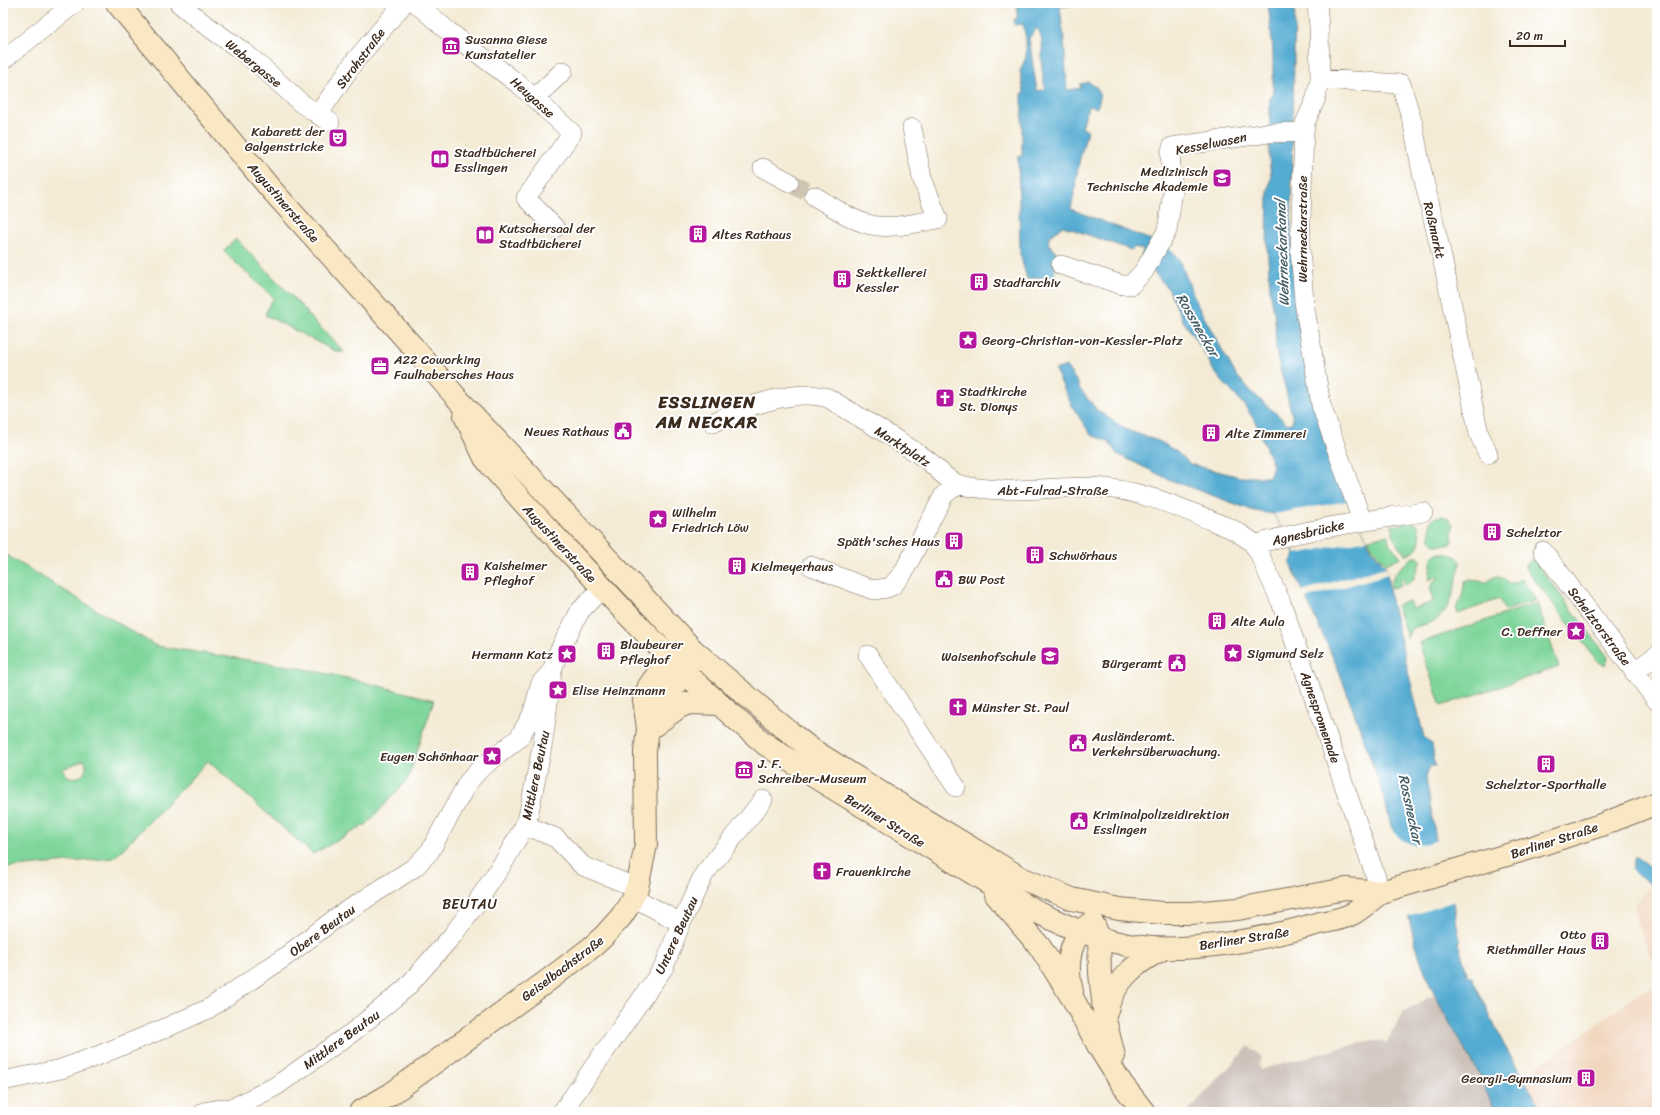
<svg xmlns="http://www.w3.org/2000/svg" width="1660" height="1115" viewBox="0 0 1660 1115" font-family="Sriracha,sans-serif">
  <rect width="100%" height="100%" fill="#fff"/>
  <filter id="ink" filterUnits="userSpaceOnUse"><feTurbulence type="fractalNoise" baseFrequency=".025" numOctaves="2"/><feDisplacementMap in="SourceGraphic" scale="8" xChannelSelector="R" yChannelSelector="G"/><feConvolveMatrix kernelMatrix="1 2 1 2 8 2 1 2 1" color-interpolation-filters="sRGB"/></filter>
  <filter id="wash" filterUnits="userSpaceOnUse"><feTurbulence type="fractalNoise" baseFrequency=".012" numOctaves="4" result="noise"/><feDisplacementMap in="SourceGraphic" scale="16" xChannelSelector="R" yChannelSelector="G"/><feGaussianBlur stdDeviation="0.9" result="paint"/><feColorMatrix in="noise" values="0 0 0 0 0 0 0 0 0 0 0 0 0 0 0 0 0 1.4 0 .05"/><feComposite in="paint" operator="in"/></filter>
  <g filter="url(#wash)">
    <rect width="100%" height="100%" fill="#f4ebd6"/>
    <path fill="#f1d5bd" d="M1652,884L1657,889V969L1636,921L1635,904Z
      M1657,985V1112H1543L1522,1078L1641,992Z"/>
    <path fill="#cec1ba" d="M1435,994L1486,1086L1484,1088L1497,1112H1187L1249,1046L1262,1057L1258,1065L1260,1070L1367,1041H1379L1386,1043L1404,1011Z"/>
    <path fill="#7fd69b" stroke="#5d805c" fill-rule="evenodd" d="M236,239L308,313L307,314L344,352H338L333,350L265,315L270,303L274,298L223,251Z
      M1443,516L1448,518L1453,524L1452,542L1448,545H1435L1430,539V522L1436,517Z
      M1413,522L1418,526C1421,542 1422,548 1406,555L1395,540L1391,526Z
      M1388,535L1389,543L1401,557L1386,564L1373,549L1368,539Z
      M3,553L156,646L295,667L352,679L434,700L408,779L367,824L313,854L208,761L114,858L3,868ZM84,760C88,766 86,772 81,776C73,779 66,778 63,769Z
      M1437,553C1447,554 1460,553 1460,565C1455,584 1453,610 1434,621C1427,625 1418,625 1411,629L1407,638L1397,606L1399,604L1407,601L1410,602L1412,609L1433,602L1430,589L1434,581L1439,577L1437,576L1429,580L1432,557Z
      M1414,557H1418L1421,560L1413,580L1405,585L1403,579H1400L1401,586L1391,588C1389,575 1404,564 1414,557Z
      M1533,559L1608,657L1606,664L1603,665L1598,662L1524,566Z
      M1496,576L1505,579L1510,584L1522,579L1536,600L1505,611L1499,599L1458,614L1456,608L1462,596L1465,581L1469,580L1487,582Z
      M1537,603L1559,667L1441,706L1419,643Z"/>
    <path fill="#55acd2" stroke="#486b78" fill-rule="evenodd" d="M1017,3H1091L1060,7L1064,39L1067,90L1081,88L1080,84L1089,82L1098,89L1100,98L1097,108L1088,106L1082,128L1088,130L1080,158L1075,185L1076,186L1071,209L1166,246L1179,259L1198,306L1236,375L1254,394L1288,424L1292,422L1293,419L1276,352L1275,318L1270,292L1267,241L1268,191L1271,176L1269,158L1270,97L1273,96V51L1268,3H1295L1291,225L1296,311L1314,404L1334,474L1372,550L1386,567L1391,601L1424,737L1432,744L1435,766H1430L1426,778L1436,840L1453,902L1460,942L1458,943L1468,976H1471L1503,1043L1543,1112H1497L1484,1088L1486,1086C1464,1047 1434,1001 1420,958C1406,918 1401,874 1394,832L1391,826L1383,793L1339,671L1290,563L1295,554L1274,514L1254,511L1168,479L1117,454L1108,441L1091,435L1072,406L1055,370L1066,366L1079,385V388L1098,411L1127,430L1161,442L1177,452L1190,464L1240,477H1269L1273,466L1255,421L1244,405L1220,379L1211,367L1208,358L1183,321L1169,290L1152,270L1140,261L1143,250L1135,247L1131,250L1063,226L1050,236L1048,243L1057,253L1054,276L1027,279L1020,254L1018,157L1022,156V94L1024,93L1020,71L1026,57V39L1023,24L1014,25V19H1017ZM1037,28C1045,40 1041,53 1042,68C1043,75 1044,82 1045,89L1037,91L1029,38Z
      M1635,856L1657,873V889L1632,870Z"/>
    <path fill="#f4ebd6" d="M1347,501L1367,540L1296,554L1274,514Z
      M1386,567L1388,574L1304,599L1301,591Z
      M1394,832L1402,840L1414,845L1424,844L1438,840L1455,901L1407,917L1392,833Z"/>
  </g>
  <g filter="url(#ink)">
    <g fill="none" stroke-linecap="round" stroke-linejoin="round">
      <path stroke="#cfc4b1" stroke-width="19" stroke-dasharray="19 10" stroke-linecap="butt" d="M789,182L814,196"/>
      <g stroke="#7c6e5e" stroke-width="20">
        <path id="minor" d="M179,3L203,23L245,53L265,70L301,103L330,122
          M416,3L448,31L521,86L572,133L526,198L555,228
          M1317,3L1319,27L1320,79L1316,98L1305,123L1304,132L1300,248L1304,302L1321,405L1362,521
          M3,60L75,3
          M1320,79L1401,84L1413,124L1421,168L1440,248L1479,434L1488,454
          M535,98L563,71
          M318,115L354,62L404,3
          M763,168L789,182
          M814,196C830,205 846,217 864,223C887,231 915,223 938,219L922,178L912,128
          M1061,265L1122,285H1131L1144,271L1167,231L1173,191L1170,154L1172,147L1268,133L1304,132
          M713,423C742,408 795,387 828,398C859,417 892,436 923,457C936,465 946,482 961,485C1003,495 1048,487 1091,487C1141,488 1188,511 1234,530L1251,541L1258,551L1281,602L1381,892
          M1254,545C1309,528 1367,521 1423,512
          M1543,551L1657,701
          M811,566L873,590L887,588L892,586L903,573L944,495L951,489L960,485
          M868,655L956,787
          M1634,672L1657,655
          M525,825L556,838L583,866L637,888
          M633,897L681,923
          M3,1081L61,1069L97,1056L163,1029L208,1009L285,957L336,918L415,867L430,851L468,782L480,769L519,738L532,715L541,683L552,671
          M204,1112L224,1108L233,1109
          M232,1112L237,1106L276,1086L354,1031L406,988L452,936L475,905L505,860L525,825L528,817L543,742L552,671L557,655L580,611L602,588
          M562,1112L664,967L681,923L704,874L763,800"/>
      </g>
      <g stroke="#7c6e5e" stroke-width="24">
        <path id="secondary" d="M117,3L269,187L413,347L456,397L694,651L787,730L811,749L923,819L1021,878L1072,899L1119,909L1163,913H1191L1238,909L1346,889L1381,892L1524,850L1601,825L1657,803
          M465,416L485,458L493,468L524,503L626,613L685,673L737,720L765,744L815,777L1033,910C1067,927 1102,942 1141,947C1193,953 1269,938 1320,923C1330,921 1343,919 1352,914C1362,909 1372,899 1381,892
          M653,726L679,707L689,703L719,704
          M648,729L659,706L685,673L690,659
          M996,895L1040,947L1073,999L1100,1049L1122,1084L1144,1112
          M1094,925L1099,938L1100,973L1105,1020L1114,1056
          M1072,992C1067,972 1067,951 1079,933C1082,929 1087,926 1091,923
          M1106,1013C1113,981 1135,963 1163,949
          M360,1112L391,1094L543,984L592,947L603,937L621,917L627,908L637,888L646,845L645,751L648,729L644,700L649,686L657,675L673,660L685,654"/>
      </g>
      <use href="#minor" stroke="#fff" stroke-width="19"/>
      <use href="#secondary" stroke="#fae7c3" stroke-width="22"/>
    </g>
  </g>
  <defs>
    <g id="museum-square" transform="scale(1)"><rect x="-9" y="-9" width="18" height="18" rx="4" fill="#b5179e" stroke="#fff"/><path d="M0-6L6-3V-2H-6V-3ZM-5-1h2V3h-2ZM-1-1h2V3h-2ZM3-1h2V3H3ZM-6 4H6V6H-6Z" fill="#fff"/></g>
    <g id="theatre-square" transform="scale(1)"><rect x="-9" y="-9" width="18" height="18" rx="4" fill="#b5179e" stroke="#fff"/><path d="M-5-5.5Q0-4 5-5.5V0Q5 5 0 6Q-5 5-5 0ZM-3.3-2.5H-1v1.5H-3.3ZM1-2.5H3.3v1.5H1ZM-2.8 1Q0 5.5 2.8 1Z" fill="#fff"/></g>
    <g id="library-square" transform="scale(1)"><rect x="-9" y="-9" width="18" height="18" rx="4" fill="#b5179e" stroke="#fff"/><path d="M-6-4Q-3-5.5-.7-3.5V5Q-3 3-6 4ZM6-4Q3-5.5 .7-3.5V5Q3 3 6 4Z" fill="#fff"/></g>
    <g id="school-square" transform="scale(1)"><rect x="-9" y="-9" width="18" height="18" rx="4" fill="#b5179e" stroke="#fff"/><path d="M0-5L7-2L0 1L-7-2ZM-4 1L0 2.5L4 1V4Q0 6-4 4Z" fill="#fff"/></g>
    <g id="building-square" transform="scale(1)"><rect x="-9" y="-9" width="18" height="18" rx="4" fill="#b5179e" stroke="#fff"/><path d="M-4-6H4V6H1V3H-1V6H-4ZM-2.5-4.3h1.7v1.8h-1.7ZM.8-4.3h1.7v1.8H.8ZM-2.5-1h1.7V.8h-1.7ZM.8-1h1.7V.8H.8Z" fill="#fff"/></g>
    <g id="sight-square" transform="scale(1)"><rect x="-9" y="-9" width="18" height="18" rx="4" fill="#b5179e" stroke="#fff"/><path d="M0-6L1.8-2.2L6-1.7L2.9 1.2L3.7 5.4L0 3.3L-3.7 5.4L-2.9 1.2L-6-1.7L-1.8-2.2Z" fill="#fff"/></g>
    <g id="office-square" transform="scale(1)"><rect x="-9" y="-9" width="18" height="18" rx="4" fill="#b5179e" stroke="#fff"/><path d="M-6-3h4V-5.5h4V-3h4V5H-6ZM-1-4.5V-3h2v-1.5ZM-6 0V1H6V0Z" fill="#fff"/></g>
    <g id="church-square" transform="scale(1)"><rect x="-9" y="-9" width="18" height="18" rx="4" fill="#b5179e" stroke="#fff"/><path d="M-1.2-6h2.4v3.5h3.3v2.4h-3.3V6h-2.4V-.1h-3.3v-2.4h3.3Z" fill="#fff"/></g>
    <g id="civic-square" transform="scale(1)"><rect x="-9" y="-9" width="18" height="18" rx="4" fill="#b5179e" stroke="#fff"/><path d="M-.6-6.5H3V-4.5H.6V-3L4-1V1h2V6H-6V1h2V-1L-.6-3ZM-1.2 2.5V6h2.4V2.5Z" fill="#fff"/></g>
  </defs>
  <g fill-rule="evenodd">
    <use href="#museum-square" x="451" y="46"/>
    <use href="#theatre-square" x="338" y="138"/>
    <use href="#library-square" x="440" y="159"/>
    <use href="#school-square" x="1222" y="178"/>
    <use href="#building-square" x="698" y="234"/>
    <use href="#library-square" x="485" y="235"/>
    <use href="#building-square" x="842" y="279"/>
    <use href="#building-square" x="979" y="282"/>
    <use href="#sight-square" x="968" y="340"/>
    <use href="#office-square" x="380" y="366"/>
    <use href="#church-square" x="945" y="398"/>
    <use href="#civic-square" x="623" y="431"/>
    <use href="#building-square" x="1211" y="433"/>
    <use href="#sight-square" x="658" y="519"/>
    <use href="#building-square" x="1492" y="532"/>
    <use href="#building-square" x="954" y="541"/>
    <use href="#building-square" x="1035" y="555"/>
    <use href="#building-square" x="737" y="566"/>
    <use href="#building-square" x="470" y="572"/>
    <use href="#civic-square" x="944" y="579"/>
    <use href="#building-square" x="1217" y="621"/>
    <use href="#sight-square" x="1576" y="631"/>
    <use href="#building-square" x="606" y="651"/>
    <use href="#sight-square" x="1233" y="653"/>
    <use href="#sight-square" x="567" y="654"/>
    <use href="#school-square" x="1050" y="656"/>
    <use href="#civic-square" x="1177" y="663"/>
    <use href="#sight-square" x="558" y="690"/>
    <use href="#church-square" x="958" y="707"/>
    <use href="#civic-square" x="1078" y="743"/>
    <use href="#sight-square" x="492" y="756"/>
    <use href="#building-square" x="1546" y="764"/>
    <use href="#museum-square" x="744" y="770"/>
    <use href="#civic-square" x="1079" y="821"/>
    <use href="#church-square" x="822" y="871"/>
    <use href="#building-square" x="1600" y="941"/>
    <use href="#building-square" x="1586" y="1078"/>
  </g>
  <g text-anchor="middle" stroke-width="4" stroke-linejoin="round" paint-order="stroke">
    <g font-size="13" fill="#3b2a1e" stroke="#fff" text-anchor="start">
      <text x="465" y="44">Susanna Giese<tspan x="465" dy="15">Kunstatelier</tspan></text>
      <text x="324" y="136" text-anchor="end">Kabarett der<tspan x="324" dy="15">Galgenstricke</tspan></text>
      <text x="454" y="157">Stadtbücherei<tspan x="454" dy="15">Esslingen</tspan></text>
      <text x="1208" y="176" text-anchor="end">Medizinisch<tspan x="1208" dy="15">Technische Akademie</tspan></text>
      <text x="499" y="233">Kutschersaal der<tspan x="499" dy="15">Stadtbücherei</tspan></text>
      <text x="712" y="239">Altes Rathaus</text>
      <text x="856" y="277">Sektkellerei<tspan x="856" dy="15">Kessler</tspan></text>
      <text x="993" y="287">Stadtarchiv</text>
      <text x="982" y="345">Georg-Christian-von-Kessler-Platz</text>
      <text x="394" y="364">A22 Coworking<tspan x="394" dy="15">Faulhabersches Haus</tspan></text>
      <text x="959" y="396">Stadtkirche<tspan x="959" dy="15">St. Dionys</tspan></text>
      <text x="609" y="436" text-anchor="end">Neues Rathaus</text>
      <text x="1225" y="438">Alte Zimmerei</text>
      <text x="672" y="517">Wilhelm<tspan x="672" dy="15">Friedrich Löw</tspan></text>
      <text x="1506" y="537">Schelztor</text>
      <text x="940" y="546" text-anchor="end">Späth'sches Haus</text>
      <text x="1049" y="560">Schwörhaus</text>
      <text x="484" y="570">Kaisheimer<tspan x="484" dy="15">Pfleghof</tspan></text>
      <text x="751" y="571">Kielmeyerhaus</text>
      <text x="958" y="584">BW Post</text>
      <text x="1231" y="626">Alte Aula</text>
      <text x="1562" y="636" text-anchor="end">C. Deffner</text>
      <text x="620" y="649">Blaubeurer<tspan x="620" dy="15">Pfleghof</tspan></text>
      <text x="1247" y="658">Sigmund Selz</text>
      <text x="553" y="659" text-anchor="end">Hermann Katz</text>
      <text x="1036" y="661" text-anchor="end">Waisenhofschule</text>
      <text x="1163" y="668" text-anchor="end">Bürgeramt</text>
      <text x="572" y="695">Elise Heinzmann</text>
      <text x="972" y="712">Münster St. Paul</text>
      <text x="1092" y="741">Ausländeramt.<tspan x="1092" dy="15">Verkehrsüberwachung.</tspan></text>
      <text x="478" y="761" text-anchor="end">Eugen Schönhaar</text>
      <text x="758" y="768">J. F.<tspan x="758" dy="15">Schreiber-Museum</tspan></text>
      <text x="1546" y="789" text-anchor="middle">Schelztor-Sporthalle</text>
      <text x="1093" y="819">Kriminalpolizeidirektion<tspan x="1093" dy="15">Esslingen</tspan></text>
      <text x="836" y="876">Frauenkirche</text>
      <text x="1586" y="939" text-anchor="end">Otto<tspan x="1586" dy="15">Riethmüller Haus</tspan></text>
      <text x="1572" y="1083" text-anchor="end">Georgii-Gymnasium</text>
    </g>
    <g font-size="13" fill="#3b2a1e" stroke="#fff">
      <text transform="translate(360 58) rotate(-53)" y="5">Strohstraße</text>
      <text transform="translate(254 63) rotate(39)" y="5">Webergasse</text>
      <text transform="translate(533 97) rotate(42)" y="5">Heugasse</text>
      <text transform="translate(1211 143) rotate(-11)" y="5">Kesselwasen</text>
      <text transform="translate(284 202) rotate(49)" y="5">Augustinerstraße</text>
      <text transform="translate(1302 229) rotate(-90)" y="5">Wehrneckarstraße</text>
      <text transform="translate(1435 230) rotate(77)" y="5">Roßmarkt</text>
      <text transform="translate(903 446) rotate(33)" y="5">Marktplatz</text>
      <text x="1053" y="495">Abt-Fulrad-Straße</text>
      <text transform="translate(1308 532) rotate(-13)" y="5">Agnesbrücke</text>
      <text transform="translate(560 543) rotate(47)" y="5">Augustinerstraße</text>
      <text transform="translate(1600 626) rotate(53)" y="5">Schelztorstraße</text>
      <text transform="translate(1321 717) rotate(71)" y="5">Agnespromenade</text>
      <text transform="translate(535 775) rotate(-78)" y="5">Mittlere Beutau</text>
      <text transform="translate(885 820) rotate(31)" y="5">Berliner Straße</text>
      <text transform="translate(1554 840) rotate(-18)" y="5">Berliner Straße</text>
      <text transform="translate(322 930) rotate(-36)" y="5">Obere Beutau</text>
      <text transform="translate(676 935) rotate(-65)" y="5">Untere Beutau</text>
      <text transform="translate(1244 938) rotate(-9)" y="5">Berliner Straße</text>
      <text transform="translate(562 968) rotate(-37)" y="5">Geiselbachstraße</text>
      <text transform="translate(341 1039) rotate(-36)" y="5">Mittlere Beutau</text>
    </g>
    <g font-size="14" font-style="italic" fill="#455e66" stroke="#fff">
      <text transform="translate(1282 253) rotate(-92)" y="5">Wehrneckarkanal</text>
      <text transform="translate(1198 325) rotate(60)" y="5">Rossneckar</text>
      <text transform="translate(1411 809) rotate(78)" y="5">Rossneckar</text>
    </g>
    <g font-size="14" letter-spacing="1" fill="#3b2a1e" stroke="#fff">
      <text x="470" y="909">BEUTAU</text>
    </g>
    <g font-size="17" font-weight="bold" letter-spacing="1" fill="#3b2a1e" stroke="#fff">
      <text x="707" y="408">ESSLINGEN<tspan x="707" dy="20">AM NECKAR</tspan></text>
    </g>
  </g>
  <rect width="1660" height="1115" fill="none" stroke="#fff" stroke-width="16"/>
  <path d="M1510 40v6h55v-6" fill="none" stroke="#3b2a1e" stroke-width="2"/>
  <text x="1516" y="40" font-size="12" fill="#3b2a1e" stroke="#ffffff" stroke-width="3" paint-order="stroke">20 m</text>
</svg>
